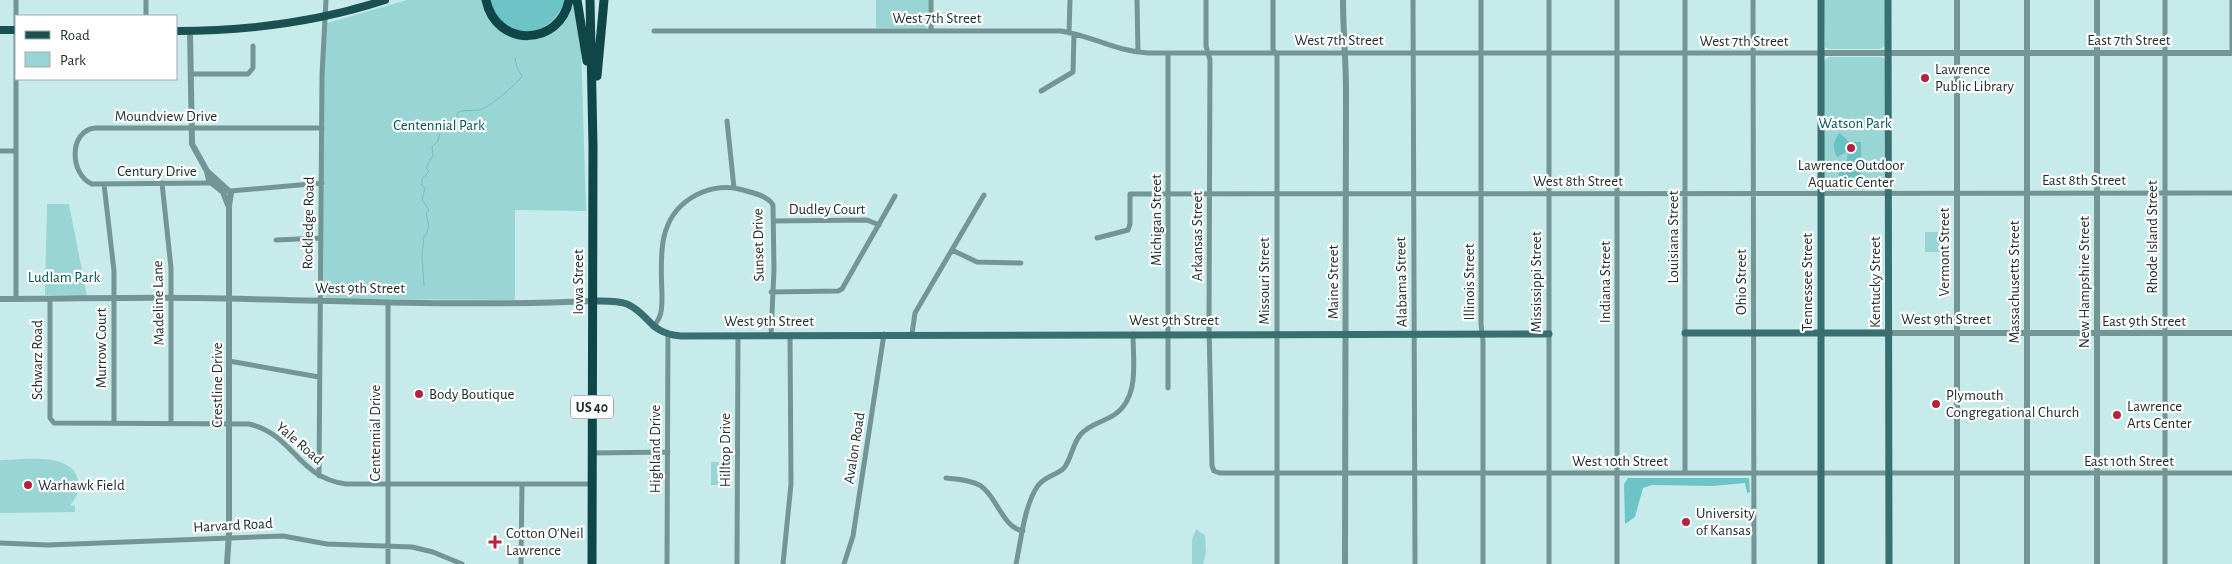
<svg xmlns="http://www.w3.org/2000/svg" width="2232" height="564" viewBox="0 0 2232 564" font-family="'Alegreya Sans',sans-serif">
  <rect width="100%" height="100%" fill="#c7ebeb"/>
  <path fill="#9ad5d6" d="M407,0H483L571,3L574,0L581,43L586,211L515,210V300L328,299L322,295L324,75L327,23Z
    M876,0H929L928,26L924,29L876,28Z
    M1824,0H1885V46L1880,49H1829L1825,47Z
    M1829,57H1881L1885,59L1884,189L1829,190L1824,186V61Z
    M47,204H69L87,296L45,295Z
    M1925,232H1949V252H1925Z
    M0,460C22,460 72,451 78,480C80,490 76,498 70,505L75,506V512L0,513Z
    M711,462H725V485H711Z
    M1196,529L1205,535L1206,553L1203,564H1192V540Z"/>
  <path fill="#6cc4c6" d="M489,0H565C557,23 531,43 506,26C497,20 494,10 489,0Z
    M1628,478H1749L1750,492L1747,493L1745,483L1713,486L1652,485L1643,488L1635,517L1625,524L1624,484Z"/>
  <path fill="#6ac1c3" d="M1840,133L1849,142H1861V176L1840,179L1837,170L1846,167L1848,151L1837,157C1832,148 1833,140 1840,133Z"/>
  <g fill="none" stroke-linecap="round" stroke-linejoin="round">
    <path stroke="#6ac1c3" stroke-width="1" d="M424,286L422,255L424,236L426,235L429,226L426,213L429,210L422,200L425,188L422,186V179L429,171L426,168L433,155L432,147L438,141L441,129L449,126L452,117L456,119L458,112C466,109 474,112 482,109C491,106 518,83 522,76L517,68L515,58"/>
    <path stroke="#739595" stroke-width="5" d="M16,0V299
      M931,0V31
      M1137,0L1138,52
      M1206,0V46L1210,60L1209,326L1212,466L1214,471L1220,473H2232
      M1273,0V49L1277,56V564
      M1413,0L1415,564
      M1481,0V324L1483,341V564
      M1549,0V564
      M1617,0V564
      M1685,0V473
      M1753,0L1754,564
      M2165,0V564
      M2232,0V51
      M146,16V0
      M654,31H1061C1093,36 1114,51 1148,53H1820
      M1069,33L1070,0
      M191,74H248L253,68V46
      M1041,91L1073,72L1074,34
      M727,121L734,188
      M0,151H16
      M162,183L171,268V423
      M211,183L92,184C70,175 68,131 95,128H322
      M104,184L114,271V423
      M230,191L322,183
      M773,221L867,220L879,225
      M1097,238L1128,230L1130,224V194L2232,193
      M276,240L321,238
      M952,250L977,262L1021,263
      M771,292L838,291L842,289L895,196
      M50,299V418L54,423L249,424C295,435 296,477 346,484H592
      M653,327C662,317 662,309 662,295C661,260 656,220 691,198C705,189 723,185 739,189C750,192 767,195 773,205L774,270L771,335
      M912,334L915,313L984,195
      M229,361L319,377
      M1168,388V53
      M592,453L668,452
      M319,476L322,75L326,0
      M946,478C957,479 972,480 981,486C997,497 1003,528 1023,531
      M0,543L48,545L283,536L327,544L412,547L433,552L462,564
      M388,564V302
      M521,564L522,484
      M667,564L668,334
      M737,564L738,335
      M783,564L791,484L790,335
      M844,564L853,536L884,334
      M1016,564C1021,541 1024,507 1037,487C1044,476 1056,476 1064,468C1072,458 1072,444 1081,434C1090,424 1103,422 1114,415C1140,398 1133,361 1133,334"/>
    <path stroke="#739595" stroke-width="6" d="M1343,0C1343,31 1346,60 1346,91L1345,564
      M1957,0V564
      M2027,0V564
      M2097,0V564
      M190,31L192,144L207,171L231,193L229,206V533L227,564
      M1820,53H2232
      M207,171L209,181L223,192L228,205
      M0,299C66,299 132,297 197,298C329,300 460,307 592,301
      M1889,333H2232"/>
    <path stroke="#396f70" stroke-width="7" d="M1821,0V564
      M1888,0L1889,564
      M592,301C604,301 616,300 627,304C650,314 649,334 681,336L1549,334
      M1685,333H1889"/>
    <path stroke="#1a5254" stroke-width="8" d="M0,30H16
      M176,31C246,31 318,22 385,0"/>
    <path stroke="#104647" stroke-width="9" d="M486,0C496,48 560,47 569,0
      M577,0L587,61
      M590,0L593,145L592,564
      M597,76L604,0"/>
  </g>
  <g fill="#b4223d" stroke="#fff" stroke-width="2">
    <circle cx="1925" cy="78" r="5"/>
    <circle cx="1851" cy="148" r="5"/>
    <circle cx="419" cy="394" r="5"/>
    <circle cx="1936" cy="404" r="5"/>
    <circle cx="2117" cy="415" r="5"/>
    <circle cx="28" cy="485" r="5"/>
    <circle cx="1686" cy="522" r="5"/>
    <path d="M492.5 534.5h5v5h5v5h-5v5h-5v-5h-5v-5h5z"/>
  </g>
  <g text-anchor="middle" stroke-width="4.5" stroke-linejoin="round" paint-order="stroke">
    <rect fill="#fff" stroke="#636d6d" stroke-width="1" x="571" y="395.5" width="42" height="23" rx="4"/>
    <g font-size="14" font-weight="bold" fill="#202e2e">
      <text x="592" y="412">US 40</text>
    </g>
    <g font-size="15" fill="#202e2e" stroke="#fff">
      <text x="937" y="23">West 7th Street</text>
      <text x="1339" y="45">West 7th Street</text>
      <text x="2129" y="45">East 7th Street</text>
      <text x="1744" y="46">West 7th Street</text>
      <text x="166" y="121">Moundview Drive</text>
      <text x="157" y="176">Century Drive</text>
      <text x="2084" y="185">East 8th Street</text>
      <text x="1578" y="186">West 8th Street</text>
      <text x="827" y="214">Dudley Court</text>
      <text transform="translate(1156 220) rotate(-90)" y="5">Michigan Street</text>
      <text transform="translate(308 223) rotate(-89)" y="5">Rockledge Road</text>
      <text transform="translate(1197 236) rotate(-90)" y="5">Arkansas Street</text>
      <text transform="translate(1673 237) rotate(-90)" y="5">Louisiana Street</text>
      <text transform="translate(2152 237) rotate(-90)" y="5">Rhode Island Street</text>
      <text transform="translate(758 245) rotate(-91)" y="5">Sunset Drive</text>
      <text transform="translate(1944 252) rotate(-90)" y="5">Vermont Street</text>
      <text transform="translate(1264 281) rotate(-90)" y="5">Missouri Street</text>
      <text transform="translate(578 282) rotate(-90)" y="5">Iowa Street</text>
      <text transform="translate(1333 282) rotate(-90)" y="5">Maine Street</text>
      <text transform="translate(1401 282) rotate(-91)" y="5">Alabama Street</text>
      <text transform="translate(1469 282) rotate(-90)" y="5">Illinois Street</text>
      <text transform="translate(1536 282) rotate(-90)" y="5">Mississippi Street</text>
      <text transform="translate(1605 282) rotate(-90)" y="5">Indiana Street</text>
      <text transform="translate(1741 282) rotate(-90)" y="5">Ohio Street</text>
      <text transform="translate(1807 282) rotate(-90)" y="5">Tennessee Street</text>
      <text transform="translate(1875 282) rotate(-90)" y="5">Kentucky Street</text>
      <text transform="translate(2014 282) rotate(-90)" y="5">Massachusetts Street</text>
      <text transform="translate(2084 282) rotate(-90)" y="5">New Hampshire Street</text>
      <text x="360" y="293">West 9th Street</text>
      <text transform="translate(158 303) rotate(-91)" y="5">Madeline Lane</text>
      <text x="1946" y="324">West 9th Street</text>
      <text x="1174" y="325">West 9th Street</text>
      <text x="769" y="326">West 9th Street</text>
      <text x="2144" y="326">East 9th Street</text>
      <text transform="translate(101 348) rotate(-90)" y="5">Murrow Court</text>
      <text transform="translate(37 360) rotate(-90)" y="5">Schwarz Road</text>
      <text transform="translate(217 385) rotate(-90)" y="5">Crestline Drive</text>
      <text transform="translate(375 433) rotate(-90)" y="5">Centennial Drive</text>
      <text transform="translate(300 443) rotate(41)" y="5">Yale Road</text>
      <text transform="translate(854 448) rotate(-81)" y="5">Avalon Road</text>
      <text transform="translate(655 449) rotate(-90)" y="5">Highland Drive</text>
      <text transform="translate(725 450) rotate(-90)" y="5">Hilltop Drive</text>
      <text x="1620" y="466">West 10th Street</text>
      <text x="2129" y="466">East 10th Street</text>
      <text transform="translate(233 525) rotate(-3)" y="5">Harvard Road</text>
    </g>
    <g font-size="15" fill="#202e2e" stroke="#fff" text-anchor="start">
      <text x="1935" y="74">Lawrence<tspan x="1935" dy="17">Public Library</tspan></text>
      <text x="1851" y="170" text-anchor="middle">Lawrence Outdoor<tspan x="1851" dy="17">Aquatic Center</tspan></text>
      <text x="429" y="399">Body Boutique</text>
      <text x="1946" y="400">Plymouth<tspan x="1946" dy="17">Congregational Church</tspan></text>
      <text x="2127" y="411">Lawrence<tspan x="2127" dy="17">Arts Center</tspan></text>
      <text x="38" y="490">Warhawk Field</text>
      <text x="1696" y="518">University<tspan x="1696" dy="17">of Kansas</tspan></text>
      <text x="506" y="538">Cotton O'Neil<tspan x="506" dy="17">Lawrence</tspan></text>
    </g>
    <g font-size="15" fill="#005254" stroke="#fff">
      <text x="1855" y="128">Watson Park</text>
      <text x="439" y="130">Centennial Park</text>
      <text x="64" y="282">Ludlam Park</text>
    </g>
  </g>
  <rect x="15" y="15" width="162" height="65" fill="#ffffff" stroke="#a6abab"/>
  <rect x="25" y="31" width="25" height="8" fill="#1a5254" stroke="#a6abab"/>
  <text x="60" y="40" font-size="15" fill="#202e2e">Road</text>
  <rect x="25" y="52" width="25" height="15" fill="#9ad5d6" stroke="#a6abab"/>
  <text x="60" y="65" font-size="15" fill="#202e2e">Park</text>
</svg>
